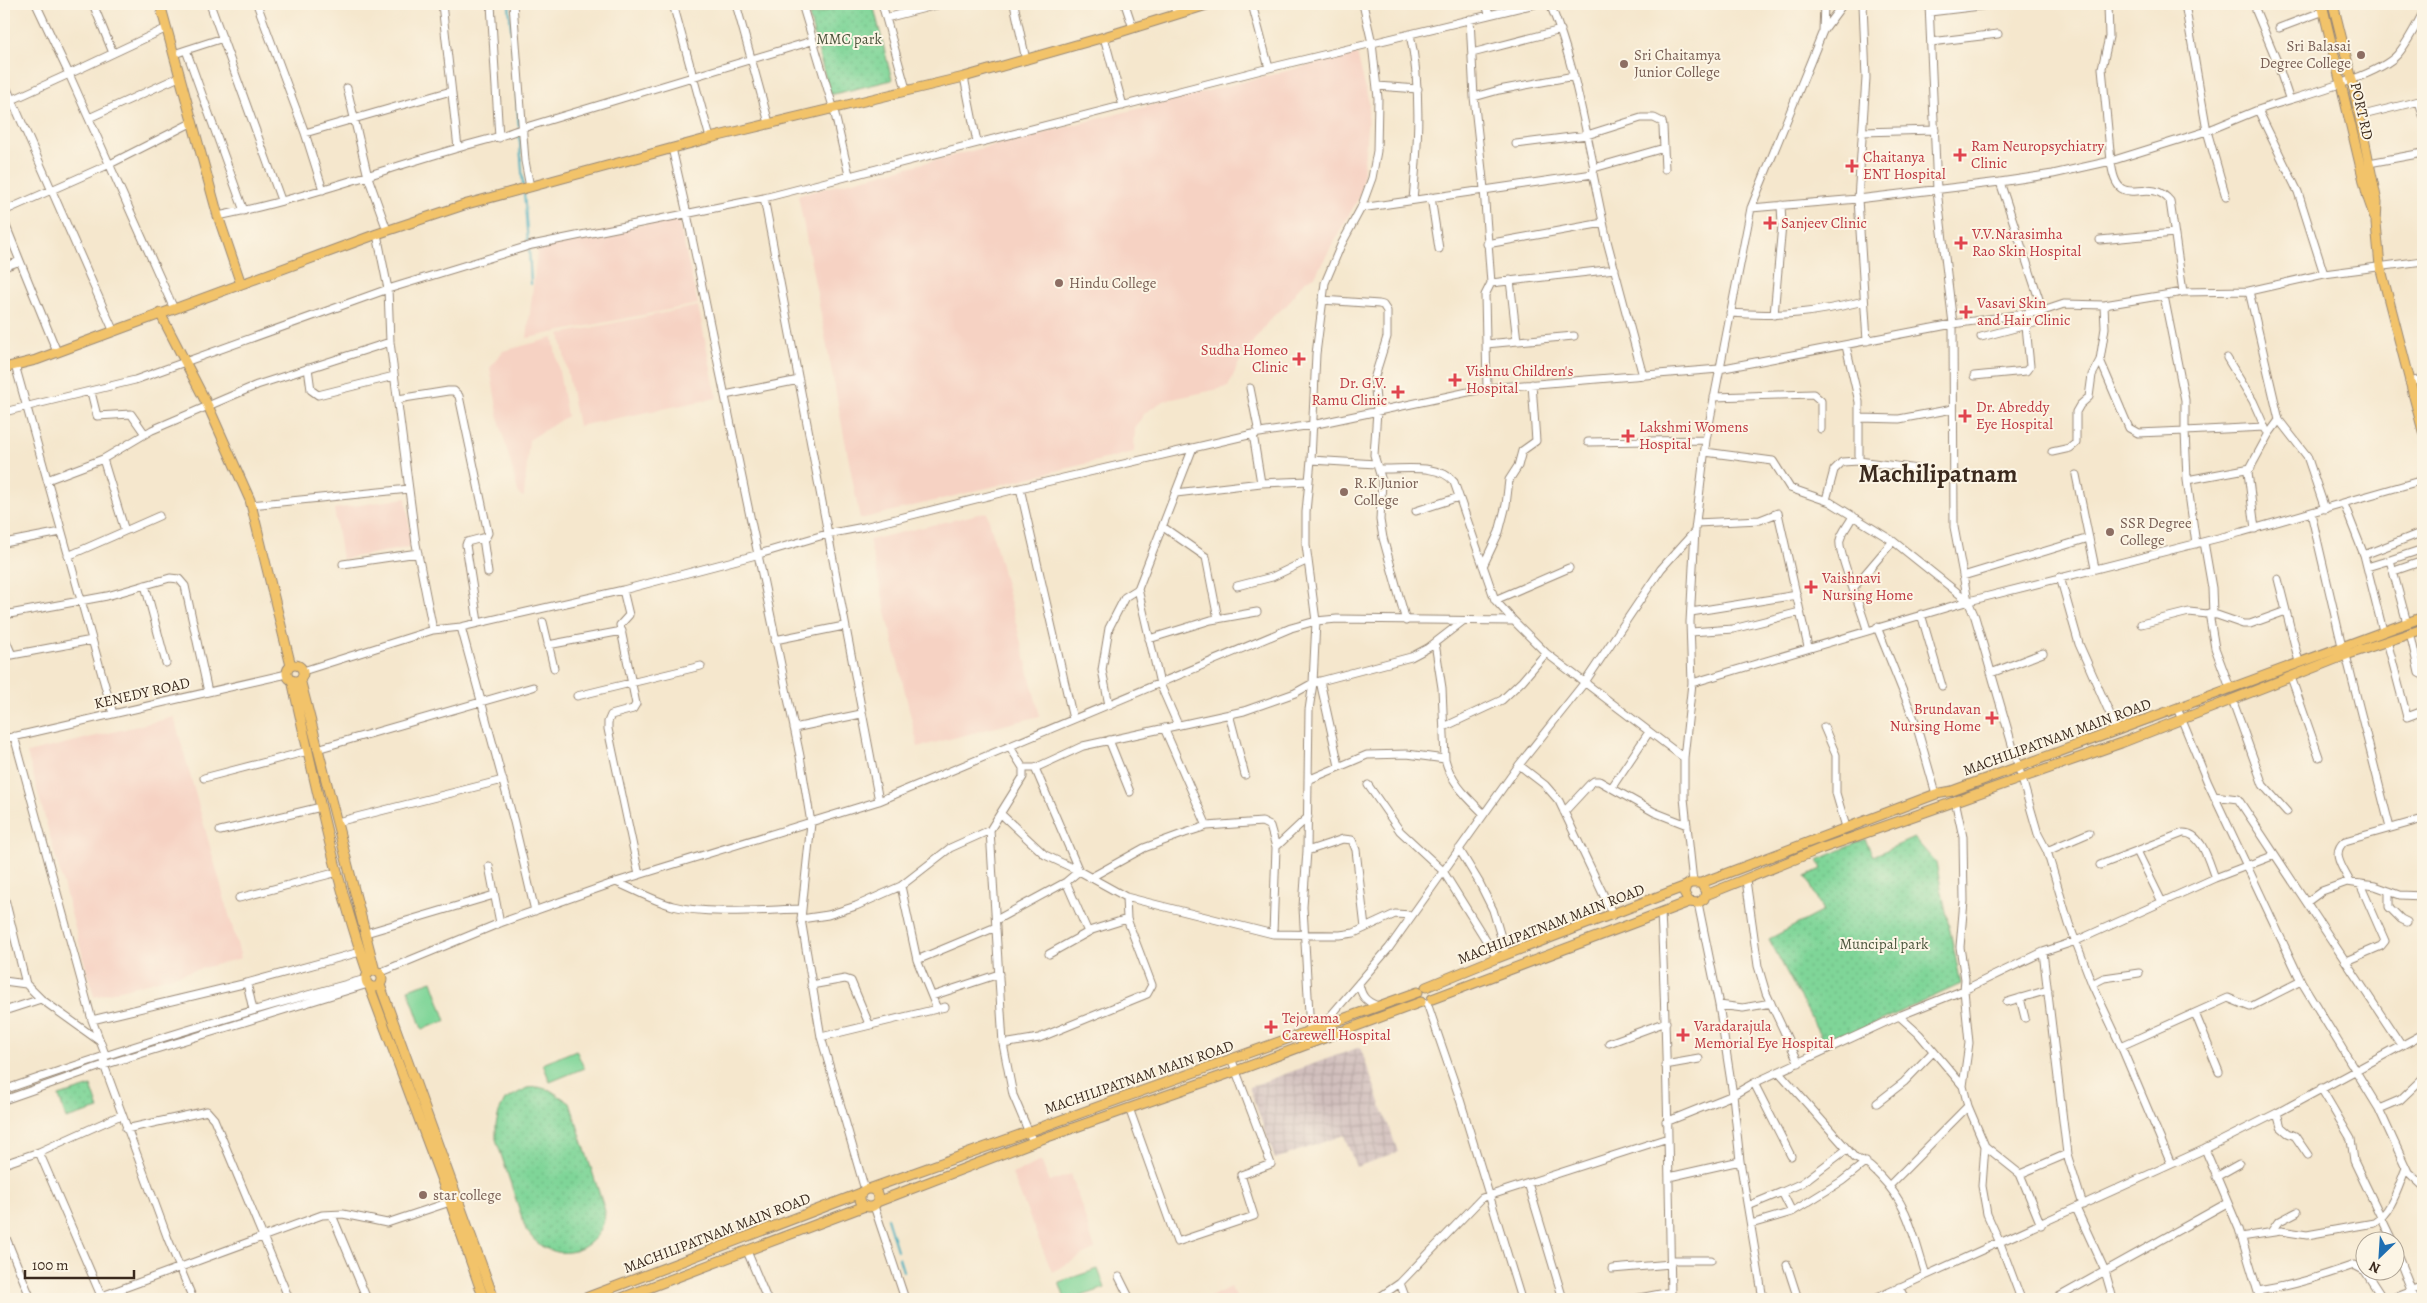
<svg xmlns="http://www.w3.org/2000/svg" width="2427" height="1303" viewBox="0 0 2427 1303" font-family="Alegreya,serif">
  <defs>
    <pattern id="industrial-grid" width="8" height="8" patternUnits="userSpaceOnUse" patternTransform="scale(1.25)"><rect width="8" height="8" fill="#d1bfbd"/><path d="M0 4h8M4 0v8" fill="none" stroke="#b4a4a2"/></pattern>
    <pattern id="park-dots" width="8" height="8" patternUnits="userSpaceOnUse" patternTransform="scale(1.25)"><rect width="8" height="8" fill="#7fd598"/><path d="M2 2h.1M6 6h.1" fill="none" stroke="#6fb783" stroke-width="1.8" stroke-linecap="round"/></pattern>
  </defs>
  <rect width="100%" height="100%" fill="#fcf5e5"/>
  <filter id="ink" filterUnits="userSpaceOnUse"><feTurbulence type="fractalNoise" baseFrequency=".02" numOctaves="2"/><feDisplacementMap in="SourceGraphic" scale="10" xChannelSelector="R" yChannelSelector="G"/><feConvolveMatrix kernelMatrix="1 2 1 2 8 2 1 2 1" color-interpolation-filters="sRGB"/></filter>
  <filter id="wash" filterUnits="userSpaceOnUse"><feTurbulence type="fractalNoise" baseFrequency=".0096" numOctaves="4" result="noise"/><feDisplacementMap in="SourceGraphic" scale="20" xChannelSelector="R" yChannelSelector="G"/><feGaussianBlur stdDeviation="1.12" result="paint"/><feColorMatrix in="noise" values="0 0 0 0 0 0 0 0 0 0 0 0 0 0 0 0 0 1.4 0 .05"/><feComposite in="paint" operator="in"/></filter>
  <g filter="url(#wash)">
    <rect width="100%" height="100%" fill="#f5e7cd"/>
    <path fill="#f6d2c3" d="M1357,53L1369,103L1362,189L1358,199L1315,276L1308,279L1300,286L1288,304L1271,318L1242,356L1228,387L1163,401L1145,413L1135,428L1134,452L860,519L798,195Z
      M678,218L698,304L527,338L538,244Z
      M698,306L717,398L578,426L560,334Z
      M553,338L567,416L529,440L524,497L519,495L500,424L490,368L503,351Z
      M406,498L412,547L342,559L334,509Z
      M987,512L1040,716L918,747L869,540Z
      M174,717L241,958L94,997L27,753Z
      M1041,1161L1050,1182L1071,1174L1095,1249L1052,1272L1012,1174Z
      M1230,1287L1238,1299H1207Z"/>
    <path fill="url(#industrial-grid)" d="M1360,1047L1398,1152L1356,1167L1344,1135L1275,1159L1249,1087Z"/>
    <path fill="#7fd598" stroke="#5d805b" d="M432,981L446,1021L422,1029L408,989Z
      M576,1050L584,1068L550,1082L543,1064Z
      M1098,1269L1105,1288L1073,1299H1065L1059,1282Z"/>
    <path fill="url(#park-dots)" stroke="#5d805b" d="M852,4H873L892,80L830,95L809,16Z
      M1914,838L1936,863L1961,984L1826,1046L1769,939L1823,911L1806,876L1822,869L1818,860L1865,839L1873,856Z
      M91,1086L99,1109L66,1119L59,1096Z
      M538,1087L550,1090L570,1103L605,1211C605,1242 571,1263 543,1247C535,1242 531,1236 526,1230L496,1139V1125L499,1112L505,1100L527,1088Z"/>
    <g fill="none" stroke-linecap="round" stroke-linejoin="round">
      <path stroke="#42aec0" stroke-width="2" d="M509,4L519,127
        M519,132L523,185
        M524,192L528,244
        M529,249L531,284
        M887,1218L897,1250
        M899,1258L903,1271"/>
    </g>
  </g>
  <g filter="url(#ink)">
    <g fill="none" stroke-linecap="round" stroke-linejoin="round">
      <g stroke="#988876" stroke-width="9">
        <path id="minor" d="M36,4L69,74L167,28
          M93,4L113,53
          M210,4L281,200
          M257,4L305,133L323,190
          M442,4L458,148
          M491,4L499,138
          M513,4L525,161L530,187
          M673,4L710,138
          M736,4L769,123
          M802,4L834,110L849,175
          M882,4L906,89
          M1014,4L1026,60
          M1125,4L1133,28
          M1174,4L1176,14
          M1252,4L1269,68
          M1486,4L1489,14
          M1550,4C1572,56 1582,112 1594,168L1593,174L1607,241L1643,376
          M1863,4L1866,78L1858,199L1867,341
          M1929,4L1937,190L1953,324L1954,527L1968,601L1975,617L2038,834L2047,851L2069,924L2092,984L2121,1046L2171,1164
          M2108,4L2109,37L2102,68L2111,161L2207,131L2258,110L2298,192L2324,274
          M2185,4L2207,131L2226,197
          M2256,11L2276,59L2289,98
          M1930,12L1997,4
          M886,18L941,4
          M1470,19L1474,97L1484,189L1491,283
          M2279,28L2324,11
          M1823,31L1843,4
          M1410,34C1422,90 1418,144 1413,200
          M1104,37L1123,106
          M1931,42L1998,34
          M186,50L223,38
          M1472,53L1561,30
          M174,54L186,50L244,211
          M964,77L977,142
          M4,82L12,100L69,74L174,309
          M1377,86L1418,89
          M347,88L368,177L387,230
          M1474,97L1499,90L1574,76
          M2419,101L2423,115
          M4,104L12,100L114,332
          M2258,110C2291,98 2376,78 2397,55C2407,44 2415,27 2423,13
          M2359,116L2423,100
          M89,118L179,77
          M1862,132L1935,130
          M305,133L451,91
          M1516,144L1587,135L1641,118H1654L1662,122L1663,127L1665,169
          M672,148L687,214L800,756L811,823L801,919L821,1037L865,1190
          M2369,163L2423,153
          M1594,168L1664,148
          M1431,197L1439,249
          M764,198L879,801
          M1361,208L1593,174
          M1751,208L1858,199L2000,182
          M4,211L110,164L191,123
          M218,216C300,200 378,171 458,148C480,141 502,137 523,128L812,41
          M4,221L20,261
          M377,234L388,289L390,342L416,544L433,630
          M2100,240L2174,233
          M1487,244L1603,223
          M4,267L20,261L57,352
          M1510,280L1517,341
          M2249,291L2279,420L2307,456L2325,509
          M2164,296L2185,400V431L2264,427
          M1322,300L1379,304L1383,305L1387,311V337L1374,379L1377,411L1374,455L1382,481L1380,520L1383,538L1406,621
          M2104,305L2105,328L2100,360L2129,428L2138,433L2185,431L2187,480L2196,544
          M2043,311L2000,182L2053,174L2111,161C2117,217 2147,172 2170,201L2183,292
          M1730,313C1781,317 1815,313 1864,301
          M1774,315L1782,225L1781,205
          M1981,337L2038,322L2042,311
          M1486,344L1574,336
          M1846,346L1859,402V461
          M2227,358L2253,401L2266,430
          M15,365L113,714
          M308,368L311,390L318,395L394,376
          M1974,376L2026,371L2030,366L2026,326
          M2409,382L2423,379
          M1250,388L1259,433
          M1487,388L1485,295L1491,283L1615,269
          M91,392L97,416L131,414L145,434
          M725,395L799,380
          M2413,396L2423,393
          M1714,397L1813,394L1821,401V429
          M398,399L448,391H454L459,396L488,533L486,537L467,542L466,545L478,622
          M4,412L135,380L388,289L532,245L764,198L1269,68L1535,4
          M1860,418L1899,419L1953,409
          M1253,434L1261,483
          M1588,442L1706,440
          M1705,452L1773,461L1790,488L1830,502L1893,541L1968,601
          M2052,452L2070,448L2076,443V412L2080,405L2089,397L2092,375L2100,360
          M1311,460L1376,464
          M1380,469C1402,470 1440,463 1454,482L1495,600L1514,621
          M2076,475L2095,568
          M47,480L103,459L152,430L257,385L390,342
          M2187,480L2251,468
          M1020,488L1073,719
          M1176,493L1261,483L1309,481
          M1826,500L1834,470L1842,462L1859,461L1918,469
          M2344,504L2364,555L2383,631
          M251,505L409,489
          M1416,511L1459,497
          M2311,513L2342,646
          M1853,516C1849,524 1842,532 1840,540C1837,552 1863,612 1867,630
          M1696,523L1760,520L1778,513L1808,647
          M1163,527L1206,557L1218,619
          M2255,529L2248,472L2268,435L2279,420
          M125,531L159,516
          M483,538L488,573
          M2204,542L2212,588L2213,614
          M4,543L61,532
          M2364,555L2423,532
          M68,556L125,531L103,459
          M343,564L418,553
          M1483,566L1499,532L1506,505L1509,480L1518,466L1522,451L1536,441L1532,384
          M2367,567L2390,560
          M2394,571L2423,561
          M1963,576L2089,538
          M2060,577L2079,644L2117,730
          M2278,579L2299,662
          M145,585L166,663
          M1237,586L1272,577L1308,560
          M1854,587L1893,541
          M623,590L629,615L620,625L636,704L633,709L611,715L608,722V729L639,875
          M1495,600L1569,568
          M1691,612L1797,595
          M2209,613L2215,648L2230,688
          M1921,614L1942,686
          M4,615L107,596L170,578L179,579L185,586L208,692
          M543,622L554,668
          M2407,623L2390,560L2423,549
          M2141,624L2189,612L2217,615L2243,624H2250L2286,611
          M461,627L514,822L535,911
          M1877,627L1916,724L1936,794
          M1691,632L1733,629L1800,612
          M2410,632L2419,673L2423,675
          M4,636L12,655L92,640
          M1149,639L1211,620L1257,612
          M775,640L844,626
          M2387,641L2407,717L2423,711
          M1435,643L1442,688L1445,759C1451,783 1467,797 1484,814
          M548,645L622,631
          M2346,655L2390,828
          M303,671L433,630L461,627L623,590L756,555L827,534L864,527L1020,488L1253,434L1312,425L1487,388L1719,369L1953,324L2043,311L2064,304L2104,305L2183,292L2249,291L2324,274L2423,261
          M1991,673L2043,653
          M2291,677L2319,757
          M1320,681L1339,766
          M1692,683L1969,601L2242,532L2423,480
          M577,696L701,666
          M2232,699L2263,785L2287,812
          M1109,705L1102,670L1109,628L1125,597L1138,589
          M2177,708L2208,783L2301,981L2379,1109L2408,1172L2423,1186
          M1229,714L1245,775
          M1178,725L1160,684L1138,589L1192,450
          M1444,727L1502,700L1522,681L1546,653
          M1824,727L1836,755V793L1846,827
          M794,728L861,714
          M1164,728L1207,826
          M14,736L92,1020L105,1054L104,1065L168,1239L193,1299
          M4,739L287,674
          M1109,740L1130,792
          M1010,747L1023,768V777L990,830L1003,1044L1013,1095L1033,1142
          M317,749L533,687
          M1519,765L1545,785L1559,801L1613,915
          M1023,768H1035L1083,746L1244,711L1295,693L1313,683L1411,657L1428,648L1463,621
          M1035,768L1079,871L1126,897L1273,934L1340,935L1354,933L1395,914L1412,915
          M204,778L308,751
          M1308,780L1367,755L1407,754L1445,759
          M1368,785L1400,831L1443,871
          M1612,787L1649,732
          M2214,796L2238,799L2401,1045
          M1955,800L1963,837L1964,901L1960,947L1965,979L1964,990L2043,952L2076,941L2215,878L2275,855
          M1564,812L1590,784L1594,781H1599L1654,812L1687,825
          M337,822L503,780
          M220,831L321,807
          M1459,849L1479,882L1493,910L1506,954
          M1307,851L1343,839L1352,840L1356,850L1365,928
          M2047,851L2089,833
          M2137,851L2162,902
          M2100,865L2183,833C2202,832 2209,863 2215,878
          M489,866L500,923
          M1443,871L1497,958
          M1090,878L1144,848L1185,833L1207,826L1262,822L1270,826L1276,847L1308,817
          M1746,880L1758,966L1766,993L1799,1063
          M616,882C635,890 654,901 673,906C707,915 764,910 800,909
          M1066,882L1088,932
          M1693,882L1684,798V758L1692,683L1690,622L1695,530L1706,440L1751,208L1823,31L1824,4
          M2350,882C2343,868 2330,853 2345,841L2423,819
          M901,886L917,960L937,1009
          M2389,891V907L2401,919L2407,922
          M4,895L26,984
          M239,898L338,872
          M2307,902L2322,891L2347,882L2375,886L2400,895L2423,896
          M1698,903L1719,1005L1733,1095L1740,1161L1763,1299
          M1661,912C1667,1041 1669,1170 1671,1299
          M801,919L828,915L856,906L901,886L950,848L990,830
          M996,920L1066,882L1079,871L1045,855L1001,814
          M366,933L494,895
          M1273,934L1276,847
          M1049,954L1092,930L1127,919
          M917,960L996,927
          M2346,961L2381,946L2385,941L2360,884
          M379,973L500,923L616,882L879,801L1291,628L1316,621L1337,619L1514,621L1546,653L1684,758
          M4,981L26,984L41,999L98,1040
          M247,983L253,1010
          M1359,983C1361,996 1365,1001 1378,1006
          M2092,984L2104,978L2139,973
          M811,985L845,979L851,981L869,1024
          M932,996L999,974
          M2020,998L2025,1018
          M2007,1002L2048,990
          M1427,1003L1458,1093L1521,1299
          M1719,1005L1743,1008L1771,1003
          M4,1011L41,999
          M2195,1013L2219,1072
          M1899,1016L1919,1034L1963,1086L1968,1106L1985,1146L1982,1186L1987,1214L2000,1243L2021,1299
          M92,1020L247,983L360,952
          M1321,1027L1389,948L1519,765L1585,682L1661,569L1695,531
          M821,1037L945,1007
          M1313,1041L1310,1031L1303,907L1307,851L1309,710L1313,683L1316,621L1306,545V512L1311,460L1316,354L1325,283L1341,245L1361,208L1372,178L1377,151L1378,98L1372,43L1363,4
          M1609,1043L1666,1022
          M1003,1044L1039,1038L1147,994L1152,985L1127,919L1126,897
          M2121,1046L2228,998L2250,1007L2301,981
          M1665,1065L1699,1059
          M1779,1072L1855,1158C1866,1162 1872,1168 1880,1176C1910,1207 1913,1236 1926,1275
          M1754,1083L1791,1156
          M2321,1088L2351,1139L2354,1161L2392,1240
          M4,1090C123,1048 244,1012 366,979
          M4,1100L104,1065L368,984
          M1877,1103L1904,1082L1932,1053
          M1129,1108L1177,1242L1254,1216L1241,1175L1271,1164L1231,1058
          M2379,1109L2400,1100L2423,1078
          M2277,1113L2281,1127L2288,1133L2295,1136L2308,1155
          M1666,1122L1733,1095L1754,1083L1899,1016L1964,990L1969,1043L1963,1086
          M126,1129L207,1111L214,1119L289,1299
          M1985,1146L2020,1174L2067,1154L2043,952
          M2205,1149L2239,1229L2260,1299
          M39,1152L102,1298
          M2067,1154L2083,1205
          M4,1164L39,1152L121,1115
          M2020,1174L2041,1225
          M1669,1177L1740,1161
          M2216,1177L2239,1164
          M1528,1183L1563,1299
          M1889,1186L1968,1106
          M874,1206L905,1299
          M1748,1206L1782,1192
          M2076,1208L2105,1271L2113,1299
          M1792,1212L1782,1192L1802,1183L1847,1149
          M332,1215L367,1299
          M1751,1224L1792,1212L1842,1181L1866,1162
          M2271,1232L2278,1222L2297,1212
          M4,1233L31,1299
          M2241,1237L2281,1231L2307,1235L2374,1223C2392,1212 2398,1187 2406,1168
          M2394,1247L2415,1299
          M747,1251L767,1299
          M1671,1260H1711
          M1787,1265L1798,1299
          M1612,1269L1671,1264
          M1119,1277L1130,1299
          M1899,1287L1905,1299
          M2258,1291C2292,1286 2322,1276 2354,1265L2365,1271L2383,1299
          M94,1299L322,1215L343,1214L387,1223L450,1202
          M1377,1299L1400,1283
          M1406,1299L1400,1283L1482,1198L1668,1138
          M1634,1299L1671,1292
          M1874,1299L2205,1149L2277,1113L2423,1034
          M2055,1299L2227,1203
          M2389,1299L2423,1286"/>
      </g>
      <g stroke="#988876" stroke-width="11">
        <path id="major" d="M160,4L218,216L241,284
          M2322,4L2368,198L2375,218
          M2333,4L2352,80L2377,202L2376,223L2380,266L2423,431
          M160,313L209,408L250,500L291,666
          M4,368L36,360L377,234L467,204L710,138L964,77L1104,37L1210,4
          M287 673a8 8 0 1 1 16 0a8 8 0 1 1-16 0Z
          M300,679L375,971
          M292,680C314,778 335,878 368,974
          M1701,883L1706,892L1704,899L1698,903L1689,902L1684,893L1686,886L1690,883H1701L1936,794L1952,791L2018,767L2423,617
          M1706,895L1820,849L2121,743L2346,655L2423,629
          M366 979a8 8 0 1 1 16 0a8 8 0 1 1-16 0Z
          M369,985L450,1202L484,1299
          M380,985L494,1299
          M1426,987L1497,958L1686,886
          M1432,999L1689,902
          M869,1189L1418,992
          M860 1198a9 9 0 1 1 18 0a9 9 0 1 1-18 0Z
          M877,1202L1033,1142L1236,1071L1421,1002
          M583,1299L861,1193
          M619,1299L865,1206"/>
      </g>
      <use href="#minor" stroke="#fff" stroke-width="7"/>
      <use href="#major" stroke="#f2c36a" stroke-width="9"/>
    </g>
  </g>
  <g fill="#8d6e63" stroke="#fcf5e5" stroke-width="2">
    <circle cx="2361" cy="55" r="5"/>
    <circle cx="1624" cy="64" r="5"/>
    <circle cx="1059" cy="283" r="5"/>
    <circle cx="1344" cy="492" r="5"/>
    <circle cx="2110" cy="532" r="5"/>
    <circle cx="423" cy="1195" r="5"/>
  </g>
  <g fill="#e0444e" stroke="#fcf5e5" stroke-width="2">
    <path d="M1957.5 147.5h5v5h5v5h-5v5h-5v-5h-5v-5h5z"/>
    <path d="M1849.5 158.5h5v5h5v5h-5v5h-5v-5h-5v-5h5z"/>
    <path d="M1767.5 215.5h5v5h5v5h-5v5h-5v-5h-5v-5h5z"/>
    <path d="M1958.5 235.5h5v5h5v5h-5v5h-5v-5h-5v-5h5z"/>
    <path d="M1963.5 304.5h5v5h5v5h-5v5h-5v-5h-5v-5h5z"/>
    <path d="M1296.5 351.5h5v5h5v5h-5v5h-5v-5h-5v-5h5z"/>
    <path d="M1452.5 372.5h5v5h5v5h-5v5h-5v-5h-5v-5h5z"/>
    <path d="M1395.5 384.5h5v5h5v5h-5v5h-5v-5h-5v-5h5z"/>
    <path d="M1962.5 408.5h5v5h5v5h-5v5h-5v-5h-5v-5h5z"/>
    <path d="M1625.5 428.5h5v5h5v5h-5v5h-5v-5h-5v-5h5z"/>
    <path d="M1808.5 579.5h5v5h5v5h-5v5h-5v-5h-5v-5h5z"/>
    <path d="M1989.5 710.5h5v5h5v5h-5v5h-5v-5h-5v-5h5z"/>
    <path d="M1268.5 1019.5h5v5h5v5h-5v5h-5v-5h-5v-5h5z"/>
    <path d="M1680.5 1027.5h5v5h5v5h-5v5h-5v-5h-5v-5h5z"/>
  </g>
  <g text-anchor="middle" stroke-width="4" stroke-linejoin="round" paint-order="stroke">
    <g font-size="15" fill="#4c553c" stroke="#fcf5e5">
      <text x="849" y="44">MMC park</text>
      <text x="1884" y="949">Muncipal park</text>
    </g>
    <g font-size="15" fill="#785e54" stroke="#fcf5e5" text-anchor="start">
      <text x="2351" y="51" text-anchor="end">Sri Balasai<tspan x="2351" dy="17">Degree College</tspan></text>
      <text x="1634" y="60">Sri Chaitamya<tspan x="1634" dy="17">Junior College</tspan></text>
      <text x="1069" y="288">Hindu College</text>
      <text x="1354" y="488">R.K Junior<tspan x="1354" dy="17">College</tspan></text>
      <text x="2120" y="528">SSR Degree<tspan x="2120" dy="17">College</tspan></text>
      <text x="433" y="1200">star college</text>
    </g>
    <g font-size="15" fill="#3b2a1e" stroke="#fcf5e5">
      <text transform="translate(2362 111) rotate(77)" y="5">PORT RD</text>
      <text transform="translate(142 693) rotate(-13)" y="5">KENEDY ROAD</text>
      <text transform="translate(2057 737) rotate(-20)" y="5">MACHILIPATNAM MAIN ROAD</text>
      <text transform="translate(1551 924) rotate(-21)" y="5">MACHILIPATNAM MAIN ROAD</text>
      <text transform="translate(1139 1077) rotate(-19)" y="5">MACHILIPATNAM MAIN ROAD</text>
      <text transform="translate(717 1233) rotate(-21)" y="5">MACHILIPATNAM MAIN ROAD</text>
    </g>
    <g font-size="15" fill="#be3a42" stroke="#fcf5e5" text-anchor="start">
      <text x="1971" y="151">Ram Neuropsychiatry<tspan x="1971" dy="17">Clinic</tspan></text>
      <text x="1863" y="162">Chaitanya<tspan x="1863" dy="17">ENT Hospital</tspan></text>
      <text x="1781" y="228">Sanjeev Clinic</text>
      <text x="1972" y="239">V.V.Narasimha<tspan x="1972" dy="17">Rao Skin Hospital</tspan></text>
      <text x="1977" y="308">Vasavi Skin<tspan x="1977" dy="17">and Hair Clinic</tspan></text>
      <text x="1288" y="355" text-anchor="end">Sudha Homeo<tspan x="1288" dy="17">Clinic</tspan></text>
      <text x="1466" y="376">Vishnu Children's<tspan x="1466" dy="17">Hospital</tspan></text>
      <text x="1387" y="388" text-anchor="end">Dr. G.V.<tspan x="1387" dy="17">Ramu Clinic</tspan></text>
      <text x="1976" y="412">Dr. Abreddy<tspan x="1976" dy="17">Eye Hospital</tspan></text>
      <text x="1639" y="432">Lakshmi Womens<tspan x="1639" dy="17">Hospital</tspan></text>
      <text x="1822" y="583">Vaishnavi<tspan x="1822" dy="17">Nursing Home</tspan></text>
      <text x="1981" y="714" text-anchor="end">Brundavan<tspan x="1981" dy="17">Nursing Home</tspan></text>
      <text x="1282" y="1023">Tejorama<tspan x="1282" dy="17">Carewell Hospital</tspan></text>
      <text x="1694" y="1031">Varadarajula<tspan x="1694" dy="17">Memorial Eye Hospital</tspan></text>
    </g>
    <g font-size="25" font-weight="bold" fill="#3b2a1e" stroke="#fcf5e5">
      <text x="1938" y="482">Machilipatnam</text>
    </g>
  </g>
  <rect width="2427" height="1303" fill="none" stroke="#fcf5e5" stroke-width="20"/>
  <g transform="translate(2380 1256) rotate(205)"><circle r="24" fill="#fcf5e5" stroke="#afa495"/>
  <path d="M0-4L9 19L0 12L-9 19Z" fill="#1f6fb2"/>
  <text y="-8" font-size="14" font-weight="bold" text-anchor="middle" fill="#3b2a1e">N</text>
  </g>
  <path d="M25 1270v8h109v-8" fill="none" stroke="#3b2a1e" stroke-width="2.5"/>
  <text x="32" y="1270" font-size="15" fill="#3b2a1e" stroke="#fcf5e5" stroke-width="4" paint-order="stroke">100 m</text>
</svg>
